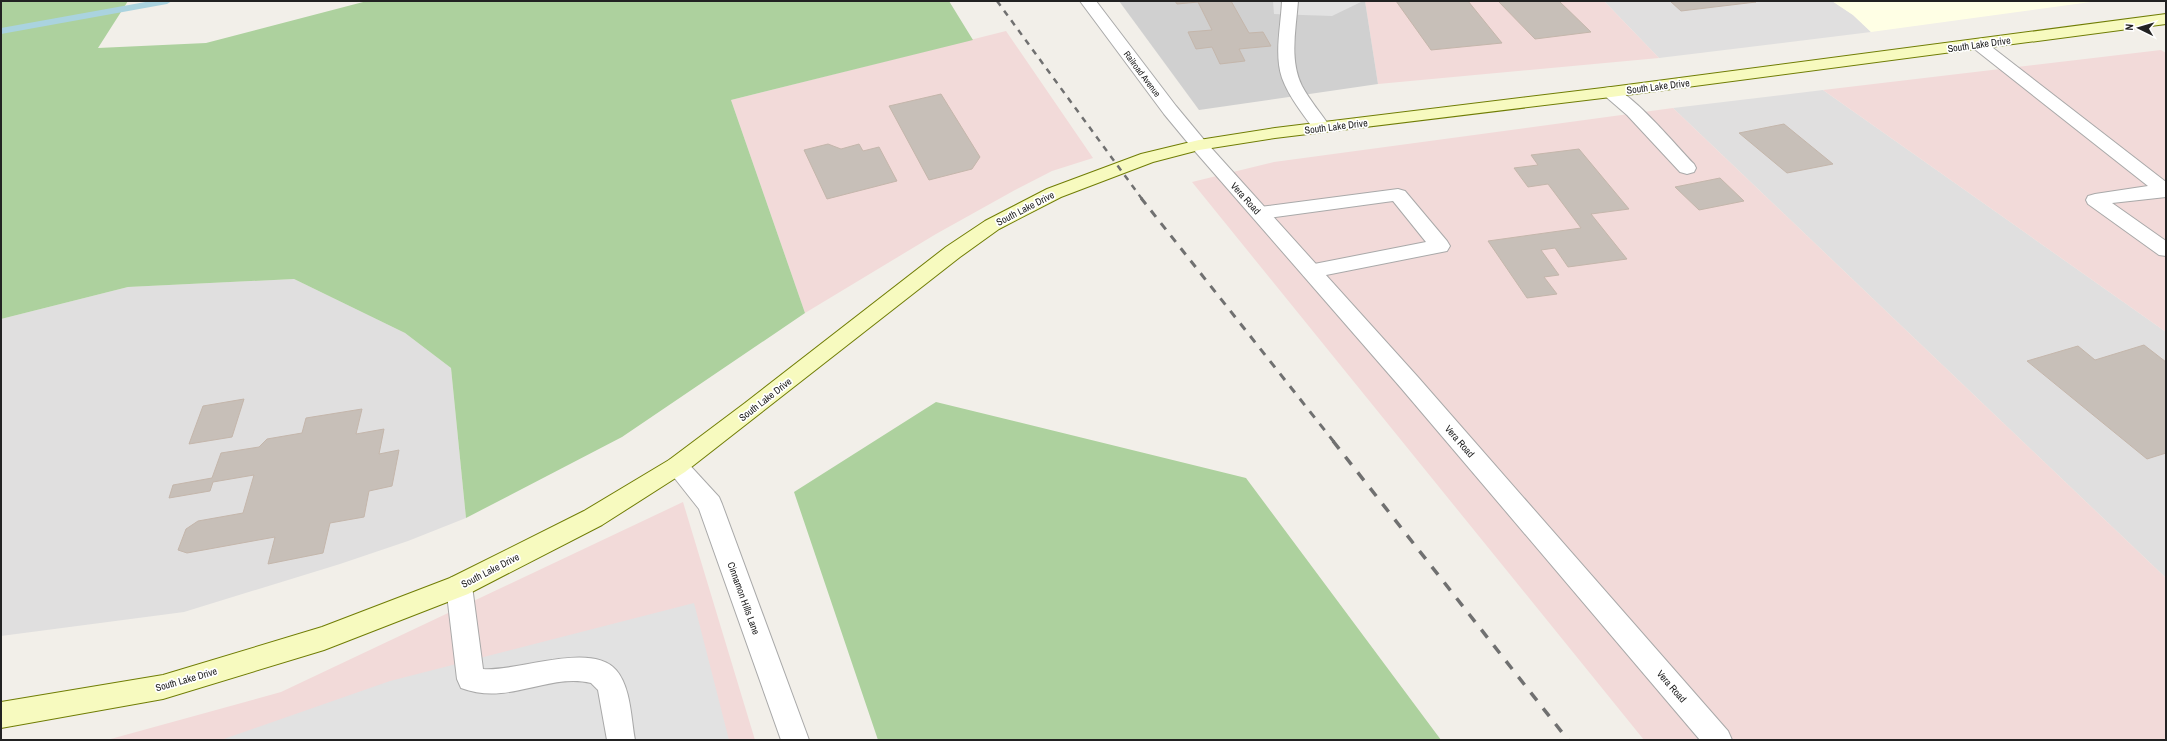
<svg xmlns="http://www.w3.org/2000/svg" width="2167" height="741" viewBox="0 0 2167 741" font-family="'Archivo Narrow',sans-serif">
  <rect width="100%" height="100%" fill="#f2efe9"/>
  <path fill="#e0dfdf" d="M1604,1H1832L1853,15L1871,32L1659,58Z
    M1823,90L2166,332V578L1673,108Z
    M294,279L405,333L451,368L466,518L408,541L340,564L184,612L1,636V319L128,287Z"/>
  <path fill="#f2dad9" d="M1365,1H1604L1659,58L1378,84Z
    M1006,31L1093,158L1052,171L1015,190L936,234L805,313L731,100Z
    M2161,50L2166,53V332L1823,90Z
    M1673,108L2166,578V740H1644L1192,182L1274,162Z
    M683,502L755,740H107L281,692Z"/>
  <path fill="#ffffe5" d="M1832,1H2098L1871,32L1853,15Z"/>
  <path fill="#d0d0d0" d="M1119,1H1365L1378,84L1199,110Z"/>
  <path fill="#add19e" d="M1,1H128L98,48L206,43L367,1H949L973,40L731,100L805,313L622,437L466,518L451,368L405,333L294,279L128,287L1,319Z
    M936,402L1246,478L1441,740H878L794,492Z"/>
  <path fill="#e2e2e2" d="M1273,1H1363L1332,16L1274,14Z
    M694,603L729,740H221L390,681Z"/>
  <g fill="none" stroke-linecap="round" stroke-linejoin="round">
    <path fill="#aad3df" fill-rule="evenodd" d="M151,1H172L167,4L1,34V28Z"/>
  </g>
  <path fill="#c7bfb8" stroke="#c4b6ab" d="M1175,1H1231L1249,33L1263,32L1271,46L1239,49L1245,61L1220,64L1212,47L1196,49L1188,32L1212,30L1198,2L1177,4Z
    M1396,1H1468L1502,43L1431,50Z
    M1498,1H1559L1591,32L1535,39Z
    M1670,1H1754L1756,2L1681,11Z
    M941,94L980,157L972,169L929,180L889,106Z
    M1784,124L1833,164L1787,173L1739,133Z
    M828,144L841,149L859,144L863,151L879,147L897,181L827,199L804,150Z
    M1579,149L1629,209L1591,214L1627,259L1568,267L1555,248L1541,250L1559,275L1544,277L1557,294L1527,298L1488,241L1581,228L1548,184L1528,187L1514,168L1538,165L1531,155Z
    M1720,178L1744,201L1699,210L1675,187Z
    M2144,345L2166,362V453L2147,459L2027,361L2078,346L2095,360Z
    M244,399L232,437L189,444L203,406Z
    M362,409L356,434L384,429L379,454L399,450L392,486L369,491L364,517L330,523L323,553L268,564L275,537L187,553L178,550L186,529L198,521L243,513L254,475L213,482L210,491L169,498L173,485L212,478L221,453L259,447L267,439L302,433L306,418Z"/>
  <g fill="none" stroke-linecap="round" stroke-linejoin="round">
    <g stroke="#a9a9a9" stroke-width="2">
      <path id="service" d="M1282,1H1298C1296,29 1289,60 1302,86C1310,101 1321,113 1330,127L1327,131L1321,132L1315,131C1303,114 1289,97 1282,78C1274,54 1281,26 1282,1Z
        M1978,39L1984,41L2166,182V197L2112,203L2166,241V256L2159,255L2088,204L2086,200L2088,196L2095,194L2148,186L1972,47L1970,44L1972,41Z
        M1611,87C1632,92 1677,147 1694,164L1696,168L1694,172L1687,174L1680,172L1627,115L1605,96L1602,92L1605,88Z
        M1398,189L1405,191L1447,241L1450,246L1447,251L1311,278L1304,276L1301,271L1304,266L1426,242L1393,201L1260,219L1253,217L1250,213L1253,209L1260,207Z
        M459,575L468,578L472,586L483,669C518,672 591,641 616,670C631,687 631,719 635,740H607L598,690L591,683C547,673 509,706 461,688L457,679L446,586L450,578Z"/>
    </g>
    <g stroke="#a9a9a9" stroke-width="2">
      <path id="minor" d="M1080,1H1096L1176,106L1205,141L1417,376L1728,731L1732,740H1700L1401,388L1193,149L1164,114Z
        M677,457L685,460L719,497L722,504L809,740H781L699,509L665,466L669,460Z"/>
    </g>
    <g stroke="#707d05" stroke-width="2">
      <path id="secondary" d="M2166,14V24L1611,97L1275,138L1199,150L1153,162L1061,197L999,229L960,257L685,472L602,525L468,594L324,650L163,699L1,728V702L163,675L322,627L450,578L584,511L669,460L745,403L946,247L985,221L1047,189L1141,154L1199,140L1275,128L1611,87Z"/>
    </g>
    <use href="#service" fill="#fff" fill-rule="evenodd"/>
    <use href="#minor" fill="#fff" fill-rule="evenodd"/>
    <use href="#secondary" fill="#f7fabf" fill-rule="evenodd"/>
    <path stroke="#707070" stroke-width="2.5" stroke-dasharray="6 6" stroke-linecap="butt" d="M997,1L1142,199"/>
    <path stroke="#707070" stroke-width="3" stroke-dasharray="8 8" stroke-linecap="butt" d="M1141,198L1334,442"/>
    <path stroke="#707070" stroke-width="3.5" stroke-dasharray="10 10" stroke-linecap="butt" d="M1333,441L1568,740"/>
  </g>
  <g text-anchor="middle" stroke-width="3.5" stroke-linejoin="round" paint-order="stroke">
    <g font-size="9" fill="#222" stroke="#fff">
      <text transform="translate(1142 74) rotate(53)" y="3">Railroad Avenue</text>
    </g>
    <g font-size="10" fill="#222" stroke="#fff">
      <text transform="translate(1979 44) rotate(-8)" y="4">South Lake Drive</text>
      <text transform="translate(1658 86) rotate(-7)" y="4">South Lake Drive</text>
      <text transform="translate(1336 126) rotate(-7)" y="4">South Lake Drive</text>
      <text transform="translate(1246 198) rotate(48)" y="4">Vera Road</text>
      <text transform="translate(1025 208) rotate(-27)" y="4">South Lake Drive</text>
      <text transform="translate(765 399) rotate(-38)" y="4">South Lake Drive</text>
      <text transform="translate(1460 441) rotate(49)" y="4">Vera Road</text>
      <text transform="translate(490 570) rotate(-27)" y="4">South Lake Drive</text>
      <text transform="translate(744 598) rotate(70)" y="4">Cinnamon Hills Lane</text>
      <text transform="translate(186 679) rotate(-16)" y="4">South Lake Drive</text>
      <text transform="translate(1672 686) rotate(49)" y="4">Vera Road</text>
    </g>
  </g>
  <rect width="2167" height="741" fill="none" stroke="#222222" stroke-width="4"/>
  <g transform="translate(2139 28) rotate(275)" stroke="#ffffff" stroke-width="3" paint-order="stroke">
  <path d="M0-3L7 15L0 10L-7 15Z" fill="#222222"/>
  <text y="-6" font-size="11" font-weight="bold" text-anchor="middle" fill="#222222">N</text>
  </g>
</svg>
